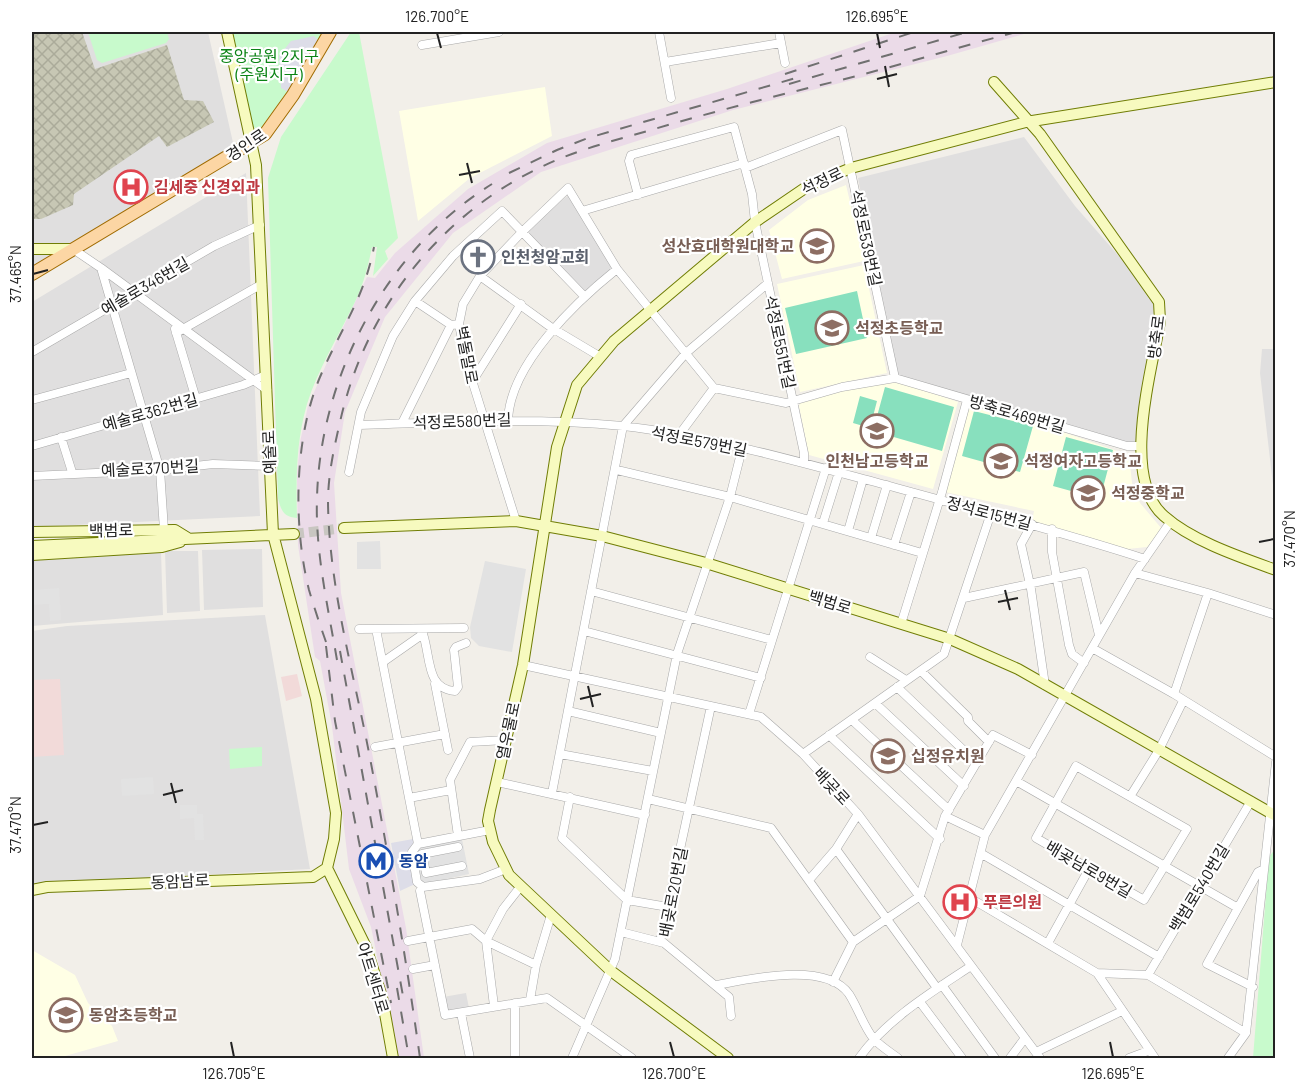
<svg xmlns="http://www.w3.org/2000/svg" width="1307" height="1090" viewBox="0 0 1307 1090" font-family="Barlow,'Noto Sans KR',sans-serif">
  <defs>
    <pattern id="construction-cross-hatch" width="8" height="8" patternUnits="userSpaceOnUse" patternTransform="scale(1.5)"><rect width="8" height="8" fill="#c7c7b4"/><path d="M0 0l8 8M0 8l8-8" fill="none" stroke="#abab9a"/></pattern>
  </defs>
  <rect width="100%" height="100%" fill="#f2efe9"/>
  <path fill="#e0dfdf" d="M32,32H208L234,147L32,270Z
    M1024,137L1075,206L1159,302L1141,446H1127L895,378L858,178Z
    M246,173L260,516L32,527V302Z
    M571,193L617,269L584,296L522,232Z
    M1262,349H1275V486L1273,485L1260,373Z
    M262,549L263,607L204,610L202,550Z
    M165,551H198L200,611L167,613Z
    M161,552L163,615L32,626V561Z
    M265,615L310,869L52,883L32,886V631L67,626Z
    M466,993L469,1008L446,1012L443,997Z"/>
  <path fill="#f2dad9" d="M297,674L302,696L286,701L281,677Z
    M60,679L64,755L32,757V680Z"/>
  <path fill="#ebdbe8" d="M896,32H1031L947,56L733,110L541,172L453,233L385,317L345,412L334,483L341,593L406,928L424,1058H398L371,927L349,869L332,726L320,661L315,657L298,545L297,476L300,442L308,406L335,344L367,277L375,278L395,253L468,189L547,143L727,89Z"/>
  <path fill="#ffffe5" d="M545,87L552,136L470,178L418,221L399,111Z
    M846,185L864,261L782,279L769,230L808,200Z
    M864,265L887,373L800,392L777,284Z
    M889,379L958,402L933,489L809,455L799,406L801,401Z
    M969,404L1057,430L1129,455L1132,483L1140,503L1162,529L1147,547L1127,549L1032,521L1034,511L945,492Z
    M32,950L75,975L88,1003L112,1026L118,1041L58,1058H32Z"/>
  <path fill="url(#construction-cross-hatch)" d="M32,32H82L95,69L167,45L184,100L203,101L214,122L167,147L159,136L74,194L73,205L41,219H32Z"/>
  <path fill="#c8facc" d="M88,32H167L169,39L166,43L102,63L97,60Z
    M227,32H330L262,130L253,127Z
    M351,32H359L398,238L385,251L388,259L373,276L377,247H372C368,267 363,286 354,304C338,337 318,369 307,404C296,442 296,479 297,518C283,517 281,510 278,498L268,178L281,137Z
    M262,747V766L230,769L229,749Z
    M1275,849V1058H1253L1269,857Z"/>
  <path fill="#88e0be" d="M857,291L867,338L796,354L785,308Z
    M885,387L954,407L942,451L873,431Z
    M860,396L877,401L870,428L853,423Z
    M974,411L1033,426L1020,472L962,456Z
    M1066,437L1113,450L1100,499L1053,486Z"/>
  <path fill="#e2e2e2" d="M380,541L381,569H357V542Z
    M485,561L526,569L512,652L479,646L471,638L470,627Z
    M59,588L61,620L50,621L49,604L34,605L33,590Z
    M153,777L154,794L122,796L121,779Z
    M180,805H197V814H203L204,840H195L194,818L180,819Z
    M462,839L469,874L425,884L421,881L416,852L420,847Z"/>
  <path fill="#dddde8" d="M314,36L322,44L293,95L281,88L279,56L291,41Z
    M413,839L415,884L400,891L391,843Z"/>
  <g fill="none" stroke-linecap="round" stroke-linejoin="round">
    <path stroke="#c8c6c1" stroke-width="10" stroke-dasharray="10 5" stroke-linecap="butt" d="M294,534L344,528"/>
    <g stroke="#a9a9a9" stroke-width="9">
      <path id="street" d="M659,32L671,98
        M779,32L785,63
        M422,45L499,32
        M665,62L781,43
        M745,168L842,130L895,378
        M638,195L629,161L631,155L734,127L752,194L755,222L804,453V461
        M582,211L744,163
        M73,249L101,268L160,470L164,530
        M101,268L267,390
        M480,276L552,328L599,356
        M415,301L451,325
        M175,329L196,399
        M176,333L262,284
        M32,352L214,246L260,225
        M472,382L521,304
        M32,400L131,373
        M508,419C511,363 576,302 617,269
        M402,423L451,325L459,324
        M360,425C448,422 535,417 623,426C708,436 792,460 875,482C965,507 1056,530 1145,559
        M679,435L714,388L786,403L842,387L895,378L1127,446H1141
        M61,437L72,472
        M32,446L243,385L266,375
        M617,470L730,497L922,553
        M349,472L361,412L393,336L415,301L453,256L502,211L584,296
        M32,476L160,470L213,464L269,466
        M516,521L466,361L459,324L463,304L480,276L522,232L568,188L617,269L714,388
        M823,523L839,472
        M1032,524L1021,544L1031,589L1045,685
        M1052,529V552L1069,645L1072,654L1084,663
        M848,531L863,479
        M871,538L887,485
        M894,545L911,492
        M1135,573L1208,593L1276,615
        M591,591L772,640
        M964,598L1084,572L1099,635
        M901,624L942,492L967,400
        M359,629L464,628
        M376,629L418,844
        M584,631L761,678
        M423,634C431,658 426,689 455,691L458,687L454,650L456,647L466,643
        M1092,648L1174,694L1276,757
        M870,657L906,680
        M383,662L423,634V630
        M523,665L761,717L803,754L858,814L1040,1058
        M921,671L968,717V721L989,742
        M435,684L448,750
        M897,687L977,763
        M1174,694L1208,593
        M875,703L964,786
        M568,711L661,733
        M749,714L826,468
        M852,720L949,810
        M829,735L940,839
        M375,747L445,734
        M560,754L653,771
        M803,754L944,654L991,513
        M1076,766L1187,829L1144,900L1036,838Z
        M1016,781L1238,908
        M497,782L645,815
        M552,793L623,426L686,353L768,283
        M1131,795L1159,750L1183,701
        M570,797L562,838L627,900L668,907
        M409,798L451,790
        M648,799L771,828L853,942
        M945,816L985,835
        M490,830L418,844L412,852L417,882L423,887L480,879L506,869
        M458,836L450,780L470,742L506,740
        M458,847L422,854L426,873L462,866
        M836,849L937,988
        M982,854L1159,957
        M809,880L836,849L858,814
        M420,891L445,1015L547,998L632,1058
        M970,898L1097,973L1155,1058
        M621,932L664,943L729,997L731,1016
        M408,941L472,929L486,941L536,965
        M660,942L711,706
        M1048,943L1089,869
        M957,945L985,835L1135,573L1171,521
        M413,969L435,965
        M1097,973L1148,975L1246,1033
        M1148,975L1251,801
        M833,982L853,942L920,896L945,816L993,735L1032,755
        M717,985C750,979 826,961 849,994C858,1008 863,1025 873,1038C880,1046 890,1052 898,1058
        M942,985L995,1058
        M1253,987L1207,964L1258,872L1264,869
        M530,1000L536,965L551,915
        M920,1002L962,1058
        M515,1003V1058
        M494,1006L486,941L503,909L521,886
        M461,1013L470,1058
        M1036,1052L1122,1011
        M572,1058L615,959L677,654L730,497L742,449
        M859,1058C887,1019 932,992 971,966
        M1010,1058L1025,1038
        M1129,1058L1148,1051
        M1228,1058L1246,1033L1276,762"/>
    </g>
    <g stroke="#707d05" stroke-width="12">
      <path id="secondary" d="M227,32L256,165L273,534L316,699L336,813L334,839L327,868
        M994,82L1040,134L1159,302L1160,321C1152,371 1120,478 1164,516C1192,541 1240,557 1276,570
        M32,249H73
        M344,528L516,521L602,536L706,563L950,639L1018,669L1276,816
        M32,532L175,530L188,538
        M32,546L294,534
        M32,555L162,547L180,542
        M327,868L366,947L382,997L393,1058
        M32,890L47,887L313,877L327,868
        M728,1058L611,971L509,875L493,842L488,821L490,810L523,665L557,447L577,385L614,341L755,222L808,186L851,168L1026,122L1276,82"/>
    </g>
    <g stroke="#a06b00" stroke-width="14">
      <path id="primary" d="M32,274L265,134L293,95L330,32"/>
    </g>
    <use href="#street" stroke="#fff" stroke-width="8"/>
    <use href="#secondary" stroke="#f7fabf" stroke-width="10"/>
    <use href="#primary" stroke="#fcd6a4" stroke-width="12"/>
    <path stroke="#707070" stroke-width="2" stroke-dasharray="12 12" stroke-linecap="butt" d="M785,74L914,32
      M789,84L967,32
      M509,173L557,150L588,138L796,78
      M326,642C320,625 314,607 309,590C293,526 294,438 320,377C340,330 364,299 374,247
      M326,646L335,721L391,1003
      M340,651L403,996
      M337,660C328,607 315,551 317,498C320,375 387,249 492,184
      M397,988L409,1058
      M420,1058C406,958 389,858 370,758C354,674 329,588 328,502C328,475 334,448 340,422C366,304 447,205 559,159C588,147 620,139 651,130C712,112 775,96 837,81C897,66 956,48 1016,32"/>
  </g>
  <path fill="none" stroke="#222" stroke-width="2" d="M437,33L441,48M877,33L880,48M885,66L889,87M877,79L897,74M467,163L472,183M459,175L480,171M33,274L48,270M1259,542L1274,539M1005,590L1010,610M998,602L1018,598M588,686L593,707M580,699L601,694M171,783L176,803M163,795L183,790M33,825L48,822M231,1042L234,1057M670,1042L674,1057M1110,1042L1113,1057"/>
  <defs>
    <g id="hospital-ring" transform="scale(1.725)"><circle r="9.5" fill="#fff" stroke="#e0444e" stroke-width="1.5"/><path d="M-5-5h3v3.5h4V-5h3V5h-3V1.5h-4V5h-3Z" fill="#e0444e"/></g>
    <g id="school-ring" transform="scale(1.725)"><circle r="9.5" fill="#fff" stroke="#8d6e63" stroke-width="1.5"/><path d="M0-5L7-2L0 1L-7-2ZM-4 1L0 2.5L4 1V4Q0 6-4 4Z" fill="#8d6e63"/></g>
    <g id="church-ring" transform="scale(1.725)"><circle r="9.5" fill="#fff" stroke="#6b7280" stroke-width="1.5"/><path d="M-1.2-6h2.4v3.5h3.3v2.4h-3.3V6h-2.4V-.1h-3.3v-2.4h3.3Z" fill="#6b7280"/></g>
    <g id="metro-ring" transform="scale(1.725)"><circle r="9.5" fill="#fff" stroke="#1a4fb4" stroke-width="1.5"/><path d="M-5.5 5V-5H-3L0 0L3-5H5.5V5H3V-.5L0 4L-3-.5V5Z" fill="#1a4fb4"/></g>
  </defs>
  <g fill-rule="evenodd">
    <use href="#hospital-ring" x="131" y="187"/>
    <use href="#school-ring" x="817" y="246"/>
    <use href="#church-ring" x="478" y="257"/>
    <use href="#school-ring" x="832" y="328"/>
    <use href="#school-ring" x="877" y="431"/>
    <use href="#school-ring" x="1001" y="461"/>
    <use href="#school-ring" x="1088" y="493"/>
    <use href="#school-ring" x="888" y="756"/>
    <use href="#metro-ring" x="376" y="861"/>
    <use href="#hospital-ring" x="960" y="902"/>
    <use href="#school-ring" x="66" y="1015"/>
  </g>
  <g text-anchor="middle" stroke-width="4.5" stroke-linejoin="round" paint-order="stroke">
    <g font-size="16" fill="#0c8416" stroke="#fff">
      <text x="269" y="62">중앙공원 2지구<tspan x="269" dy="18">(주원지구)</tspan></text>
    </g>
    <g font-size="16" fill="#222" stroke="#fff">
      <text transform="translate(246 145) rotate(-34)" y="6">경인로</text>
      <text transform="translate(822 181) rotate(-26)" y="6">석정로</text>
      <text transform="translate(866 238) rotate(78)" y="6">석정로539번길</text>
      <text transform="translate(145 286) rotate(-30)" y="6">예술로346번길</text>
      <text transform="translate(1156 337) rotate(-83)" y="6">방축로</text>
      <text transform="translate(780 342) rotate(78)" y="6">석정로551번길</text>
      <text transform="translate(467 355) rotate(79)" y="6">벽돌말로</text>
      <text transform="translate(150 412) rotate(-16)" y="6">예술로362번길</text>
      <text transform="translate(1017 414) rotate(16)" y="6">방축로469번길</text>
      <text transform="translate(462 421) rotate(-2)" y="6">석정로580번길</text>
      <text transform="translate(699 441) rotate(11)" y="6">석정로579번길</text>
      <text transform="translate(269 452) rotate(-92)" y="6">예술로</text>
      <text transform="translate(150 468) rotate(-3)" y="6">예술로370번길</text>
      <text transform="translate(989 513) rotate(15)" y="6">정석로15번길</text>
      <text transform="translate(111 530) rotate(-1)" y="6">백범로</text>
      <text transform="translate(830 602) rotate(17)" y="6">백범로</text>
      <text transform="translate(508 731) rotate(-78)" y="6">열우물로</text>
      <text transform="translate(832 786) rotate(47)" y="6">배곶로</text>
      <text transform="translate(1089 869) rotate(30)" y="6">배곶남로9번길</text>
      <text transform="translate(180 881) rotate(-3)" y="6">동암남로</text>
      <text transform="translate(1199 888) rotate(-59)" y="6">백범로540번길</text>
      <text transform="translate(673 892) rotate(-79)" y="6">배곶로20번길</text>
      <text transform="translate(373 978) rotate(73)" y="6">아트센터로</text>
    </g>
    <g font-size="16" font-weight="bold" fill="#be3a42" stroke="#fff" text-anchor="start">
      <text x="154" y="193">김세중 신경외과</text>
      <text x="983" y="908">푸른의원</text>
    </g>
    <g font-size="16" font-weight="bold" fill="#785e54" stroke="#fff" text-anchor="start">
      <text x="794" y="252" text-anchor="end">성산효대학원대학교</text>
      <text x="855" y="334">석정초등학교</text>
      <text x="877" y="467" text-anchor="middle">인천남고등학교</text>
      <text x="1024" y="467">석정여자고등학교</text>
      <text x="1111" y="499">석정중학교</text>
      <text x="911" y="762">십정유치원</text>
      <text x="89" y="1021">동암초등학교</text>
    </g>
    <g font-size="16" font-weight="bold" fill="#5b616d" stroke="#fff" text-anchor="start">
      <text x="501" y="263">인천청암교회</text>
    </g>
    <g font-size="16" font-weight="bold" fill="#164399" stroke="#fff" text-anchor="start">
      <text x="399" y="867">동암</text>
    </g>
  </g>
  <rect width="1307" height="1090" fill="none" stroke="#ffffff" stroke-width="66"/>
  <rect x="33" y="33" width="1241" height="1024" fill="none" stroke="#222" stroke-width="2"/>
  <g font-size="15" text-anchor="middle" fill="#222">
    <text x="437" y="22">126.700°E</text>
    <text x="877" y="22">126.695°E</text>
    <text transform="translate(16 274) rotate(-90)" y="5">37.465°N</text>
    <text transform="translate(1290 539) rotate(-90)" y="5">37.470°N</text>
    <text transform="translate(16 825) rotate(-90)" y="5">37.470°N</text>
    <text x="234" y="1079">126.705°E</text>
    <text x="674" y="1079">126.700°E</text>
    <text x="1113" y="1079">126.695°E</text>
  </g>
</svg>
